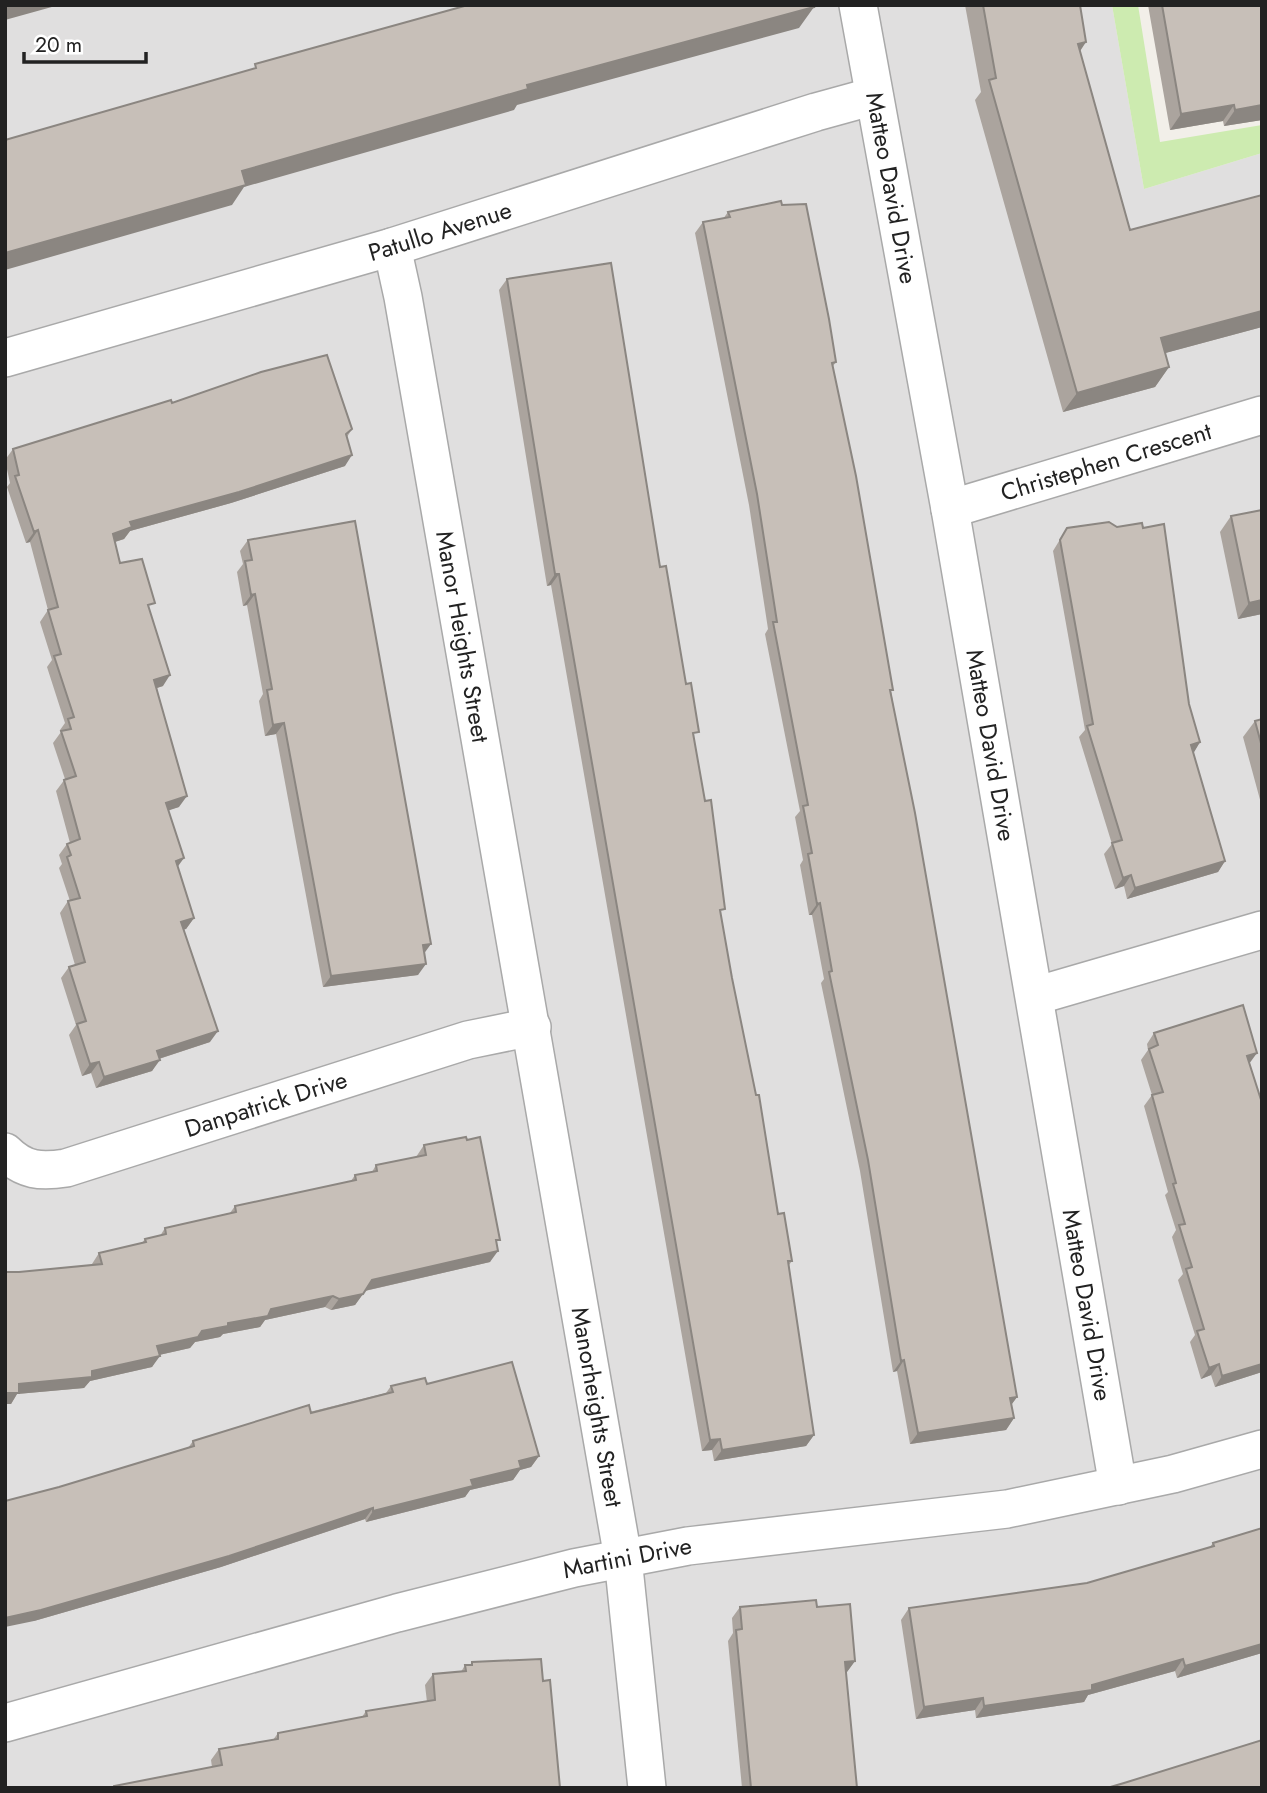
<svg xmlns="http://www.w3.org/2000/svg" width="1267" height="1793" viewBox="0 0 1267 1793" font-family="Jost,sans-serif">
  <rect width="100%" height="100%" fill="#f2efe9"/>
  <path fill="#e0dfdf" d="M5,5H1112L1144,189L1262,153V1788H5Z"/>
  <path fill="#cdebb0" d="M1112,5H1138L1160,142L1262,125V153L1144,189Z"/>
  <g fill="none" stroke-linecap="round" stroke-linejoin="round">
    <g stroke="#a9a9a9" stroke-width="40">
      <g id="minor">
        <path id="s1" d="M858,5L950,509L1118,1486"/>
        <path id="s2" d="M392,247L403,297L623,1558L647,1788"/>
        <path id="s3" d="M5,358L392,247L816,112L874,96"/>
        <path id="s4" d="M950,509L1262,415"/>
        <path d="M1035,996L1262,930"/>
        <path id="s5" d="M5,1152C24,1171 41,1172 66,1168L468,1040L532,1027"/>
        <path id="s6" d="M5,1723L397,1613L574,1568L688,1546L1007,1509L1173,1474L1262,1449"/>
      </g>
    </g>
    <use href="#minor" stroke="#fff" stroke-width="37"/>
  </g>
  <path fill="#aba49e" d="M965,5H1080V51L1130,230L1262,327L1165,353L1169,367L1155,387L1063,412L975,100L981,92Z
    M1148,5H1262V120L1224,126L1223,121L1170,130Z
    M728,212L836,362L833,366L1017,1397L1011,1405L1014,1418L1006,1430L910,1444L897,1371L893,1372L860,1171L821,983L824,979L812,915H809L800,865L803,860L795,817L800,811L765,634L768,629L749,505L695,233L703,222L723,219Z
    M507,279L660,567L694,739L721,915L732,978L778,1214L792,1261L789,1265L814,1435L806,1446L714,1461L712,1450L702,1451L551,585L547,586L499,290Z
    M172,403L352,429L347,437L345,466L231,503L130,531L124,539L115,542L120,563L150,611L163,686L157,688L179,807L168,810L177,867L194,918L186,929H184L210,1042L159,1059L152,1071L96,1088L91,1073L82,1076L69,1035L76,1025L61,978L69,967L75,965L60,913L68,901H70L59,868L62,864L59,855L67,844L70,843L56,791L65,779L53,743L61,732L60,730L65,723L47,667L52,660L40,622L48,610L30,542L26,543L7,487L10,483L5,460L13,449Z
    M1231,516L1262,614L1238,619L1220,532Z
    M1067,528L1189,704L1200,742L1193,753L1225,861L1218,872L1127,899L1124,886L1115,889L1104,854L1112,844L1079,737L1085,730L1053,551Z
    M248,540L424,953L418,975L323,987L276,734L265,736L259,701L263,694L247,605L243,606L237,572L243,564L240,551Z
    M1262,719V807L1243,737L1255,721Z
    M1154,1033L1250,1064L1262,1103V1372L1215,1387L1211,1375L1201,1379L1190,1342L1195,1335L1178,1280L1183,1274L1172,1237L1176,1230L1165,1195L1168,1192L1144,1106L1152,1095L1141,1060L1148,1050L1147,1044Z
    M424,1145L497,1244L490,1262L365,1291L355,1305L331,1310L325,1307L265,1320L260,1327L223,1334L220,1337L195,1342L190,1348L159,1355L152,1367L90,1381L84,1388L17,1394L11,1404H5L19,1272L92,1265V1264L99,1253L142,1243L145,1239L160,1236L165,1228L230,1213L235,1206L351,1181L355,1175L372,1172L376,1165L416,1157Z
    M427,1384L539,1456L531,1467L520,1470L513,1480L470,1490L465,1497L366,1522L365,1519L221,1567L34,1621L59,1487L188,1448L193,1441L386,1393L391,1386Z
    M1213,1543L1262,1653L1177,1678L1175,1671L1088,1695L1084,1702L976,1718L975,1710L916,1719L901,1620L909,1608L1087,1583L1210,1547Z
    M740,1607H817L855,1661L846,1673L857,1788H742L728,1641L733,1633L732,1618Z
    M472,1662L543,1681L560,1788H113L114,1786L212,1767L211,1760L219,1749L273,1740L278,1733L362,1717L366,1711L427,1702L425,1685L433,1674L461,1672L465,1665H470Z"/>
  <path fill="#8b8681" d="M5,5H59L5,20Z
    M814,7L799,28L517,105L514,110L244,187L232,205L5,270V253L242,171L527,85Z
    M1086,42L1073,62L1078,44Z
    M1234,105L1223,121L1170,130L1181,114Z
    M1262,105V120L1224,126L1235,110Z
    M1262,311V327L1147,358L1161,338Z
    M1169,367L1155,387L1063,412L1077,393Z
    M352,455L345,466L231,503L130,531L124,539L105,545L113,534L130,522Z
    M38,530L30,542L26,543L34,532Z
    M555,574H559L551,585L547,586Z
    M255,594L247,605L243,606L251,595Z
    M1262,600V614L1238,619L1249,603Z
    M170,675L163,686L147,691L154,680Z
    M284,723L276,734L265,736L273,725Z
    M1200,742L1193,754L1191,745Z
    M187,796L179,807L158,814L166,803Z
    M184,858L176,869V861Z
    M1225,861L1218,872L1127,899L1135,888Z
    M1131,875L1124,886L1115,889L1123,878Z
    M820,903L812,915H809L817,904Z
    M194,918L186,929L173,933L181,922Z
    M431,944L423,955V945Z
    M426,964L418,975L323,987L331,976Z
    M218,1031L210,1042L149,1062L157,1051Z
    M1257,1053L1249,1064L1247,1056Z
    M160,1060L152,1071L96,1088L104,1077Z
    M99,1062L91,1073L82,1076L90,1064Z
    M498,1251L490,1262L364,1291L372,1280Z
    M363,1294L355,1305L331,1310L339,1299Z
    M333,1296L325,1307L265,1320L260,1327L223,1334L220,1337L195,1342L190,1348L150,1357L157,1346L271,1309Z
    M160,1356L152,1367L90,1381L84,1388L17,1394L11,1404H5V1393L19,1384L92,1371Z
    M904,1360L897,1371L893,1372L901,1361Z
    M1219,1364L1211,1375L1201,1379L1209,1368Z
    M1262,1364V1372L1215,1387L1222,1376Z
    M1017,1397L1009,1408L1010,1398Z
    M1014,1418L1006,1430L910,1444L918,1433Z
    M814,1435L806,1446L714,1461L722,1450Z
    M720,1439L712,1450L702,1451L710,1440Z
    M539,1456L531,1467L520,1470L513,1480L470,1490L465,1497L366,1522L373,1511L471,1480L519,1461Z
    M373,1508L365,1519L221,1567L34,1621L5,1627V1618Z
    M1262,1644V1653L1177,1678L1185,1666Z
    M1183,1659L1175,1671L1088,1695L1084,1702L976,1718L984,1706L1092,1685Z
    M855,1661L847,1672L837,1673L845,1662Z
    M983,1698L975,1710L916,1719L924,1707Z"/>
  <path fill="#c7bfb8" stroke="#8b8681" stroke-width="2" d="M468,5H813L814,7L527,85L528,89L242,171L246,185L5,253V140L256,68L255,64Z
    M983,5H1080L1086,42L1078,44L1130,230L1262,195V311L1161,338L1169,367L1077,393L989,80L996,78Z
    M1162,5H1262V105L1235,110L1234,105L1181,114Z
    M781,201L782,205L806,204L829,319L836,362L832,363L856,476L893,690H890L915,813L1017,1397L1010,1398L1014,1418L918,1433L904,1360L901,1361L868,1160L829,972L832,971L820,903L817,904L808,854L812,853L803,806L808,805L773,622H777L757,494L703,222L730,217L728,212Z
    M611,263L660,567L666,566L686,684L691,683L699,732L693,733L705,801L711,800L725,909L720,910L732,978L756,1095H759L778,1214L784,1213L792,1261H788L814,1435L722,1450L720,1439L710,1440L559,574H555L507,279Z
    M327,355L352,429L346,434L352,455L239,492L130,522L132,527L113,534L120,563L142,559L155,603L148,605L170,675L154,680L187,796L166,803L184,858L176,861L194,918L181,922L218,1031L157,1051L160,1060L104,1077L99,1062L90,1064L77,1024L86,1021L69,967L85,962L68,901L80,898L67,857L71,855L67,844L80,839L64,780L76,776L61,731L71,729L68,719L74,717L54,656L61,654L48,610L58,607L38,530L34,532L15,476L19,475L13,449L171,400L172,403L261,372Z
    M1262,510V600L1249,603L1231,516Z
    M355,521L431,944L423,945L426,964L331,976L284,723L273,725L267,690L272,689L255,594L251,595L245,561L252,560L248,540Z
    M1109,522L1117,527L1142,523L1143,528L1164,524L1189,704L1200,742L1191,745L1225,861L1135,888L1131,875L1123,878L1112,843L1122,840L1087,726L1093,724L1060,540L1067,528Z
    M1262,719V747L1255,721Z
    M1243,1005L1257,1053L1247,1056L1262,1103V1364L1222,1376L1219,1364L1209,1368L1197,1331L1204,1329L1186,1269L1192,1267L1179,1225L1185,1224L1173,1184L1176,1183L1152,1095L1163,1092L1149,1049L1158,1045L1154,1033Z
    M466,1137L467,1140L480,1137L500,1240H496L498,1251L372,1280L363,1294L339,1299L333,1296L271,1309L268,1316L228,1323V1326L202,1331L198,1337L157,1346L160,1356L92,1371V1377L19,1384V1393H5V1272H19L102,1264L99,1253L146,1242L145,1239L166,1234L165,1228L236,1212L235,1206L356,1180L355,1175L377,1171L376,1165L426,1155L424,1145Z
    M512,1362L539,1456L519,1461L521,1468L471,1480L473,1486L373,1511V1508L229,1556L41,1610L5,1618V1501L59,1487L194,1446L193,1441L309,1405L311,1413L393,1392L391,1386L425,1378L427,1384Z
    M1262,1528V1644L1185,1666L1183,1659L1092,1685V1690L984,1706L983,1698L924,1707L909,1608L1087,1583L1214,1546L1213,1543Z
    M816,1600L817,1607L850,1604L855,1661L845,1662L857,1788H751L736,1630L742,1629L740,1607Z
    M541,1659L543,1681L550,1680L560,1788H114V1786L222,1765L219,1749L278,1739V1733L367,1716L366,1711L435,1700L433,1674L466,1671L465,1665H472V1662Z
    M1262,1740V1788H1107L1124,1783Z"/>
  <g text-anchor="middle" stroke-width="5" stroke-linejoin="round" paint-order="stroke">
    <g font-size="24" fill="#222" stroke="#fff">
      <text dy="8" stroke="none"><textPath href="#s1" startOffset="186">Matteo David Drive</textPath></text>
      <text dy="8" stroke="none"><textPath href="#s3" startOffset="453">Patullo Avenue</textPath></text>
      <text dy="8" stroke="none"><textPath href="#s4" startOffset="163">Christephen Crescent</textPath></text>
      <text dy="8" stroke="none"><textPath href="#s2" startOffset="396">Manor Heights Street</textPath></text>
      <text dy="8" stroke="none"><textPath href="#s1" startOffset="752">Matteo David Drive</textPath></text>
      <text dy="8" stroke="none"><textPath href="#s5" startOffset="276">Danpatrick Drive</textPath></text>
      <text dy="8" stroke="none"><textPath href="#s1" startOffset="1320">Matteo David Drive</textPath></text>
      <text dy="8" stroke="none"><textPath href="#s2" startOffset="1178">Manorheights Street</textPath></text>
      <text dy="8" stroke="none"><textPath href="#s6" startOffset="644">Martini Drive</textPath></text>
    </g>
  </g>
  <rect width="1267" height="1793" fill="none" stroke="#222222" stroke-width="14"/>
  <path d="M24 52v10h122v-10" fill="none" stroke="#222222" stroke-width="3.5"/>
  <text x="35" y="52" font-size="21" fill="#222222" stroke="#ffffff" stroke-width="5" paint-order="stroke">20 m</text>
</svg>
